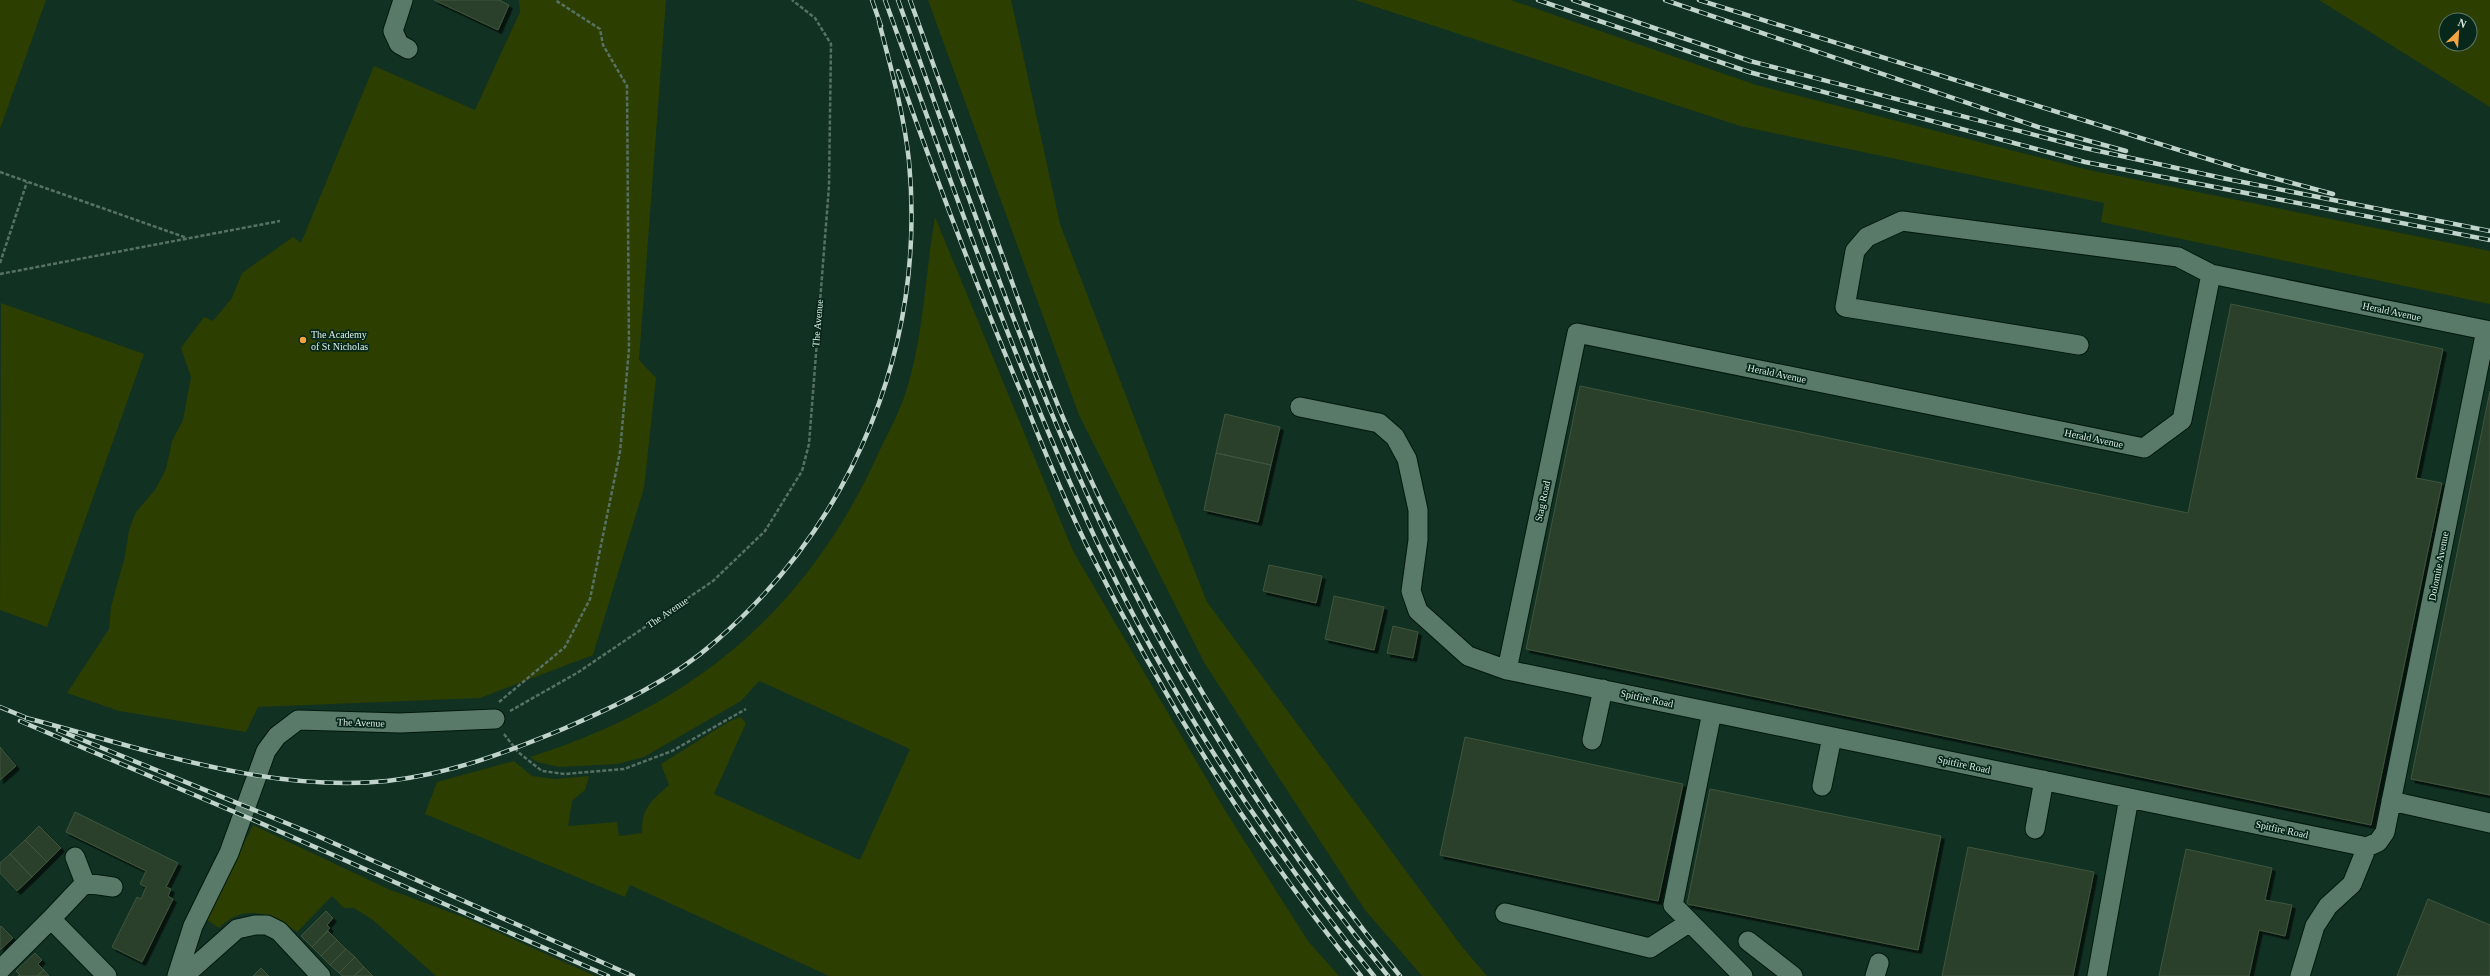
<svg xmlns="http://www.w3.org/2000/svg" width="2490" height="976" viewBox="0 0 2490 976" font-family="'Times New Roman',serif">
  <defs>
    <filter id="shadow"><feDropShadow dx="3.5" dy="3.5" stdDeviation="0" flood-color="#0009"/></filter>
  </defs>
  <rect width="100%" height="100%" fill="#113123"/>
  <path fill="#2d3e01" fill-rule="evenodd" d="M0,0H46L0,129Z
    M519,0H666L639,360L656,378L644,488L593,655L480,698L258,707L246,732L119,711L67,693L109,629L111,607L125,556L129,530L136,512L155,490L166,469L172,441L183,420L191,377L181,348L204,317L213,321L232,298L242,273L293,237L301,243L374,66L475,110L520,12Z
    M928,0H1011L1060,224L1151,461L1207,602L1463,948L1487,976H1422L1365,910L1205,664L1079,415Z
    M1355,0H1511L1756,85L2093,171L2490,251V304L2101,222L2104,203L1740,126Z
    M2319,0H2490V107ZM2446,20H2470V44H2446Z
    M935,217L1073,551L1226,812L1308,941L1339,976H829L630,885L625,897L425,814L437,782L514,761L532,776L555,779L589,776L585,790L572,801L568,826L617,822L619,836L642,833C642,807 650,802 669,785L661,764L728,722L740,717L746,723L714,794L860,860L910,749L759,681L741,701L644,757L617,764L559,767L537,762L530,757C694,706 808,609 879,452C888,433 899,413 906,392C924,335 925,275 935,217Z
    M1,303L144,354L47,627L0,610Z
    M253,825L388,889L468,919L595,976H436L373,920L354,908H344L332,896L297,932C271,914 245,902 219,928L207,920Z"/>
  <path fill="#2b402a" stroke="#3f553e" filter="url(#shadow)" d="M434,0H499L509,5L498,30Z
    M2231,304L2443,349L2416,478L2442,483L2371,825L1526,649L1580,386L2188,513Z
    M2490,391V795L2411,779Z
    M1225,414L1280,427L1271,465L1216,453Z
    M1216,453L1271,465L1258,522L1204,510Z
    M1269,565L1322,576L1316,603L1263,591Z
    M1334,596L1384,607L1374,650L1325,639Z
    M1393,626L1418,632L1413,658L1387,653Z
    M1465,737L1683,784L1658,901L1440,855Z
    M0,747L16,766L0,780Z
    M1710,789L1941,836L1918,950L1687,904Z
    M75,812L178,863L166,887L171,889L168,896L173,899L142,962L112,947L137,897L141,899L146,887L140,884L146,871L66,832Z
    M39,826L61,848L47,862L25,840Z
    M25,840L47,862L32,877L10,854Z
    M1968,847L2094,872L2073,976H1942Z
    M2186,849L2272,868L2265,900L2292,905L2285,936L2259,930L2249,976H2159Z
    M10,854L32,877L17,891L0,873V863Z
    M2428,899L2490,925V976H2397Z
    M326,911L333,918L327,925L330,928L312,947L301,936Z
    M1,926L13,938L0,950V927Z
    M328,931L337,940L321,956L312,947Z
    M337,940L346,949L330,965L321,956Z
    M346,949L355,957L339,973L330,965Z
    M35,953L42,960L38,964L44,970L37,976H18L20,975L16,971Z
    M355,957L364,967L354,976H342L339,973Z
    M364,967L373,976H354Z
    M261,968L269,976H253Z
    M44,970L49,976H37Z"/>
  <g fill="none" stroke-linecap="round" stroke-linejoin="round">
    <g stroke="#00180c" stroke-width="21">
      <path id="minor" d="M403,0L393,31L399,44L408,49
        M2079,345L1845,307L1855,251L1867,237L1902,221L2178,257L2211,274
        M1300,407L1379,423L1395,437L1407,459L1418,510V540L1411,591L1418,611L1468,656L1507,670L2367,847L2378,842L2385,832L2486,330
        M1507,670L1577,333L2144,448L2182,420L2211,274L2490,331
        M1712,712L1673,905L1743,976
        M1592,740L1603,689
        M1822,786L1832,737
        M2391,801L2490,823
        M2035,829L2044,780
        M75,857L85,883L51,919L107,976
        M85,883L113,887
        M1505,913L1650,948L1690,922
        M1748,941L1793,976
        M0,970L51,919
        M177,976L193,926L229,853L266,751L277,736L298,720L400,723L495,719
        M184,976L237,929L255,925H267L279,931L321,976
        M1875,976L1879,963
        M2097,976L2129,798
        M2300,976L2315,926L2328,906L2352,884L2367,847"/>
    </g>
    <path stroke="#577265" stroke-width="2.5" stroke-dasharray="4 2" stroke-linecap="butt" d="M0,172L187,238
      M0,263L27,182
      M0,274L280,221
      M499,702L565,647L590,599L620,452L629,349L627,86L603,45L600,29L555,0
      M510,711L577,673L713,581L765,531L802,471L809,444L829,186L831,44L815,18L792,0
      M504,734L518,752L542,771L565,774L624,769L672,751L746,709"/>
    <use href="#minor" stroke="#597a69" stroke-width="19"/>
    <g stroke="#c1d4cb" stroke-width="4.5">
      <path id="rail" d="M872,0L881,26
        M885,0C951,182 1014,364 1096,540C1169,696 1266,842 1374,976
        M898,0C963,180 1023,362 1106,535C1181,693 1277,841 1388,976
        M910,0C940,83 970,166 1000,249C1021,306 1040,364 1064,420C1150,620 1263,808 1400,976
        M1538,0L1749,72L2085,162L2490,240
        M1573,0L1750,61L2085,148L2222,178L2490,231
        M1665,0L2038,127L2126,151
        M1699,0L2240,169L2333,194
        M898,71C937,181 978,290 1023,397C1043,448 1064,499 1088,548C1163,699 1254,845 1361,976
        M0,707L32,720
        M26,718C143,748 265,793 387,781C450,774 505,753 563,729C616,706 672,680 716,641C855,520 926,344 909,161C904,114 891,68 879,22
        M20,721L251,819L608,976
        M58,730L313,834L633,976"/>
    </g>
    <use href="#rail" stroke="#062719" stroke-width="3" stroke-dasharray="9" stroke-linecap="butt"/>
  </g>
  <circle fill="#f3a442" stroke="#062719" stroke-width="1.5" cx="303" cy="340" r="4"/>
  <g text-anchor="middle" stroke-width="3.5" stroke-linejoin="round" paint-order="stroke">
    <g font-size="10" fill="#deefe6" stroke="#062719">
      <text transform="translate(2392 311) rotate(12)" y="4">Herald Avenue</text>
      <text transform="translate(817 323) rotate(-85)" y="4">The Avenue</text>
      <text transform="translate(1777 373) rotate(12)" y="4">Herald Avenue</text>
      <text transform="translate(2094 438) rotate(12)" y="4">Herald Avenue</text>
      <text transform="translate(1542 501) rotate(-78)" y="4">Stag Road</text>
      <text transform="translate(2438 566) rotate(-79)" y="4">Dolomite Avenue</text>
      <text transform="translate(667 612) rotate(-34)" y="4">The Avenue</text>
      <text transform="translate(1647 698) rotate(12)" y="4">Spitfire Road</text>
      <text transform="translate(361 722) rotate(2)" y="4">The Avenue</text>
      <text transform="translate(1964 764) rotate(12)" y="4">Spitfire Road</text>
      <text transform="translate(2282 829) rotate(12)" y="4">Spitfire Road</text>
    </g>
    <g font-size="10" fill="#deefe6" stroke="#062719" text-anchor="start">
      <text x="311" y="338">The Academy<tspan x="311" dy="12">of St Nicholas</tspan></text>
    </g>
  </g>
  <g transform="translate(2458 32) rotate(25)"><circle r="19" fill="#062719" stroke="#5c776b"/>
  <path d="M0-3L7 15L0 10L-7 15Z" fill="#f3a442"/>
  <text y="-6" font-size="11" font-weight="bold" text-anchor="middle" fill="#deefe6">N</text>
  </g>
</svg>
